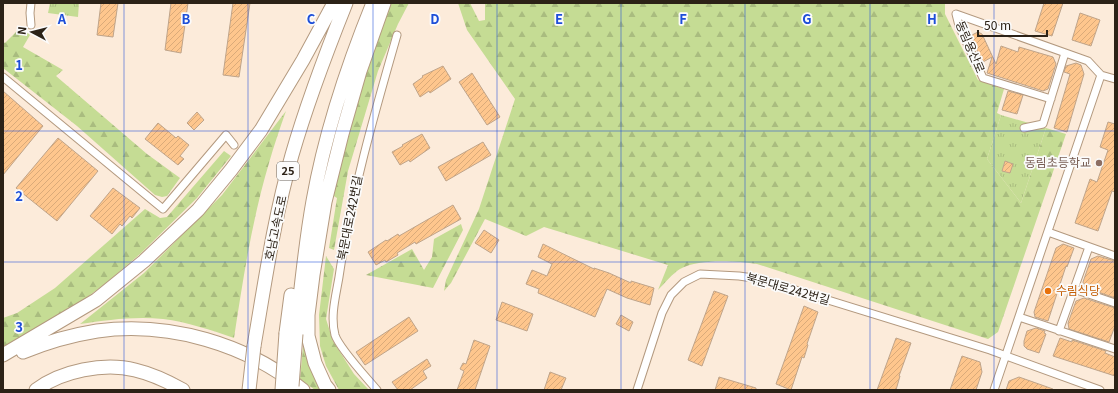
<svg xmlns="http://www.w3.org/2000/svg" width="1118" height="393" viewBox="0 0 1118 393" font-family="Georgia,'Noto Sans KR',serif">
  <defs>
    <pattern id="grass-tufts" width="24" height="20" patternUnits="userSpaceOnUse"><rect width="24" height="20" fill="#c5dc94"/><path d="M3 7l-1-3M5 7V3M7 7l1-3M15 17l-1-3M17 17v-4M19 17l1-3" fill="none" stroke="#a9bc7f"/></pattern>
    <pattern id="forest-firs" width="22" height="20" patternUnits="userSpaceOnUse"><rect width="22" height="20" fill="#c5dc94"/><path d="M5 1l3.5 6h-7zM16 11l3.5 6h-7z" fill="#a9bc7f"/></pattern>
    <pattern id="building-hatch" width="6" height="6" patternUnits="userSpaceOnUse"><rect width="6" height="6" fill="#fec68d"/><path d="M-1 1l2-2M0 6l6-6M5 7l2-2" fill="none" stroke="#daaa79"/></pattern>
  </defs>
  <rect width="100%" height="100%" fill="#fcebda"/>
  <path fill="url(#grass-tufts)" d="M50,3H79L78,17L48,13Z
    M1001,115L1046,128L1021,203L987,159Z"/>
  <path fill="url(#forest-firs)" d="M388,3H409L398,24L378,71L348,171L334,250L329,248L337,198L332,195L365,70Z
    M458,3H470L479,21L485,20V3H945V14L978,80L1004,89L997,113L1001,115L987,159L1021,203L1046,128L1066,134L998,332L988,339L757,264C736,261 700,258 680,269C673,273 664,284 658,290L668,265L544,227L526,236L485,219L451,283L444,291L446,280L479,209L515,99L467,30Z
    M21,27L30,35L23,47L63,70L56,76L147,154L180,178L167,196L162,197L155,195L77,126L3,68V42L5,43Z
    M286,111C280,128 274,145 269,163C252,220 243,279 234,338C211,330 187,322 163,319C135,316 107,320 80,324L144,273L222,195Z
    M224,151L231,156L197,198L140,254L105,284L68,311L3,348V318L17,313L55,288L145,209L160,218L167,217Z
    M461,224L463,230L433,288L366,275L412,249L424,270L432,257L434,239Z
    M326,256L334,269L326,319L333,341L354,374L369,390H339L326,366L320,346L319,315Z
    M304,337L322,390H315L300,379Z"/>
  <path fill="url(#building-hatch)" stroke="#bfa48a" d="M101,3H118L113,37L97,35Z
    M171,3H188L181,53L165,50Z
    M233,3H250L239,77L223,75Z
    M1044,3H1063L1052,36L1035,31Z
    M1080,13L1100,20L1091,46L1072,40Z
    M978,32L982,34L996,64L1001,46L1018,52L1019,47L1053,57L1056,64L1048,89L1043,91L987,73L992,57L983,62L970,36Z
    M1076,63L1081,65L1084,74L1067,132L1054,128L1070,74L1064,72L1066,66Z
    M443,66L451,79L430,93L429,91L420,97L413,84L423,77L422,76Z
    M472,73L500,117L487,125L459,82Z
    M3,91L43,126L3,175Z
    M1008,91L1023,95L1017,114L1002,110Z
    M197,112L204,120L194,130L187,123Z
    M1108,122L1115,124V192L1112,191L1098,231L1075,223L1090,179L1097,182L1108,150L1100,147Z
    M158,123L176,138L178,136L189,145L180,156L184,159L178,165L145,139Z
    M422,134L430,148L410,162L409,160L400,165L392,152L403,146L402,145Z
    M58,138L98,171L57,221L16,188Z
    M483,142L491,155L446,181L438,167Z
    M1005,161L1013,164L1010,173L1002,171Z
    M113,188L140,208L132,218L130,216L122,226L120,224L112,234L90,216Z
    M453,205L461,219L416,244L415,242L397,253L398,255L386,262L385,260L376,265L368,252L386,240L387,241L398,234L399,236Z
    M484,230L499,240L491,253L475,243Z
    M543,244L594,269V268L609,273L631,283V281L654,288L650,305L627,298L607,289L595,317L538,293L539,289L526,284L532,270L547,276L552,264L538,257Z
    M1063,244L1074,248L1067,267L1066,266L1048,321L1035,317L1034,312L1056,248Z
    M1098,256L1115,261V298L1084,287L1083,282L1091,259Z
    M714,291L728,296L702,366L688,360Z
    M1084,298L1115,308V326L1109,342L1069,329L1068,323L1076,301Z
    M502,302L533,314L527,331L496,320Z
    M804,306L818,312L807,344L808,345L804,358L802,357L791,390L776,384Z
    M621,315L633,322L629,331L616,324Z
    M409,317L418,331L365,365L356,352Z
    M1036,328L1045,331L1044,333L1046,334L1039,353L1027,349L1024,346V341L1027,331Z
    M896,338L911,343L899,376H900L896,390H877Z
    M1060,338L1072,342V340L1106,351L1105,353L1115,357V376L1053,356Z
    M474,340L490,346L475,390H457L464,371L460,369L463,363L466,364Z
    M962,356L980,362L982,372L976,390H950Z
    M427,359L431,366L423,371L427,378L410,390H398L392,382Z
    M550,372L566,378L561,390H544Z
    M719,377L756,388V390H715Z
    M1019,377L1053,389L1052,390H1006L1009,381Z"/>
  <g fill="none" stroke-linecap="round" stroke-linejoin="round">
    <g stroke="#b3997f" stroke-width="9">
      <path id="street" d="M31,3L30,13L31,25
        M3,77L163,209L226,135L234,145
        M1051,99L983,78L959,26L956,14L1088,61L1101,75L1115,79
        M1024,128L1043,124L1065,53
        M1048,232L1115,256
        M1074,289L1115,303
        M1019,317L1115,349
        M1059,331L1089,247
        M377,390C367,378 339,348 335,335C330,316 336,295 339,277C351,195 374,115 397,35
        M637,390L662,313L671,295L684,282L700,274L739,276L760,279L990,350L1100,390
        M994,390L1101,75"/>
    </g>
    <g stroke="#b3997f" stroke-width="15">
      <path id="highway" d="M286,333L291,295
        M296,334C301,289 305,245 313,201C325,133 347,67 373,3
        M254,346C265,282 274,218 292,155C307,103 326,53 346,3
        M23,352C47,342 72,335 97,331C169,321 247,344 303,390
        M3,355L96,300L144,261L198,210L231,170L261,130L303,60L334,3
        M36,390C61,371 104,362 135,370C152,374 167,381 183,390
        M329,390L325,385L315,363L308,336V315L313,275L325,202L342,134L360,71L384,3"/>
    </g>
    <use href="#street" stroke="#fff" stroke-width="7"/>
    <use href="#highway" stroke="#fff" stroke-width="13"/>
    <g stroke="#b3997f" stroke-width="15" stroke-linecap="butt">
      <path id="highway-bridge" d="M292,386L296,334
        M249,390L254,346
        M282,390L286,333"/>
    </g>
    <use href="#highway-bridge" stroke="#fff" stroke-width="13"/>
  </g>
  <path fill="none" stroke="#1d4ed8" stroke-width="1" stroke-opacity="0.55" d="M124,3V390M248,3V390M373,3V390M497,3V390M621,3V390M745,3V390M870,3V390M994,3V390M3,131H1115M3,262H1115"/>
  <circle fill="#8d6e63" stroke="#fbfbfb" stroke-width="1.5" cx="1099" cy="163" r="4"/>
  <circle fill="#e8710a" stroke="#fbfbfb" stroke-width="1.5" cx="1048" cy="291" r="4"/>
  <g text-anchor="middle" stroke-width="3.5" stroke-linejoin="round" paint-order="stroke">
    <rect fill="#fbfbfb" stroke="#6a635b" stroke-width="1" x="277" y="162" width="22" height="18" rx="3"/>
    <g font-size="11" font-weight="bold" fill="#2c2217">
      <text x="288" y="175">25</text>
    </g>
    <g font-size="12" fill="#2c2217" stroke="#fbfbfb">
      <text transform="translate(970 47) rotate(67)" y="4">동림용산로</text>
      <text transform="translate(350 218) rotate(-79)" y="4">북문대로242번길</text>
      <text transform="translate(276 228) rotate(-78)" y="4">호남고속도로</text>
      <text transform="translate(788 289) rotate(16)" y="4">북문대로242번길</text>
    </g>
    <g font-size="12" fill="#785e54" stroke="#fbfbfb" text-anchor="end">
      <text x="1091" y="167">동림초등학교</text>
    </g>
    <g font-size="12" fill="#c56008" stroke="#fbfbfb" text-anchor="start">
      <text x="1056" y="295">수림식당</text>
    </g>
  </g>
  <g font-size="13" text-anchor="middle" font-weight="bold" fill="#1d4ed8" stroke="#fbfbfb" stroke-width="3.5" stroke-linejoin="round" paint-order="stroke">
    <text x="62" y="24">A</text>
    <text x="186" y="24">B</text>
    <text x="311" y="24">C</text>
    <text x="435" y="24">D</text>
    <text x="559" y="24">E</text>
    <text x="683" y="24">F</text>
    <text x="807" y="24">G</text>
    <text x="932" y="24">H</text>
    <text x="19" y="70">1</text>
    <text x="19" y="201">2</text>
    <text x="19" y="332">3</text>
  </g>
  <rect width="1118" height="393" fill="none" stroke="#2c2217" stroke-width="8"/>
  <g transform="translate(32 32) rotate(277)" stroke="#fbfbfb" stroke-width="3" paint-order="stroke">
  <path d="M0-3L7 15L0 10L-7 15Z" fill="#2c2217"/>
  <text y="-6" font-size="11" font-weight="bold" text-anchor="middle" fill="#2c2217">N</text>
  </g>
  <path d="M978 30v6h69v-6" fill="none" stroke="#2c2217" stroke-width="2"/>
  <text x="984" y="30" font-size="12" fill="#2c2217" stroke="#fbfbfb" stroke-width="3" paint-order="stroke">50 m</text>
</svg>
